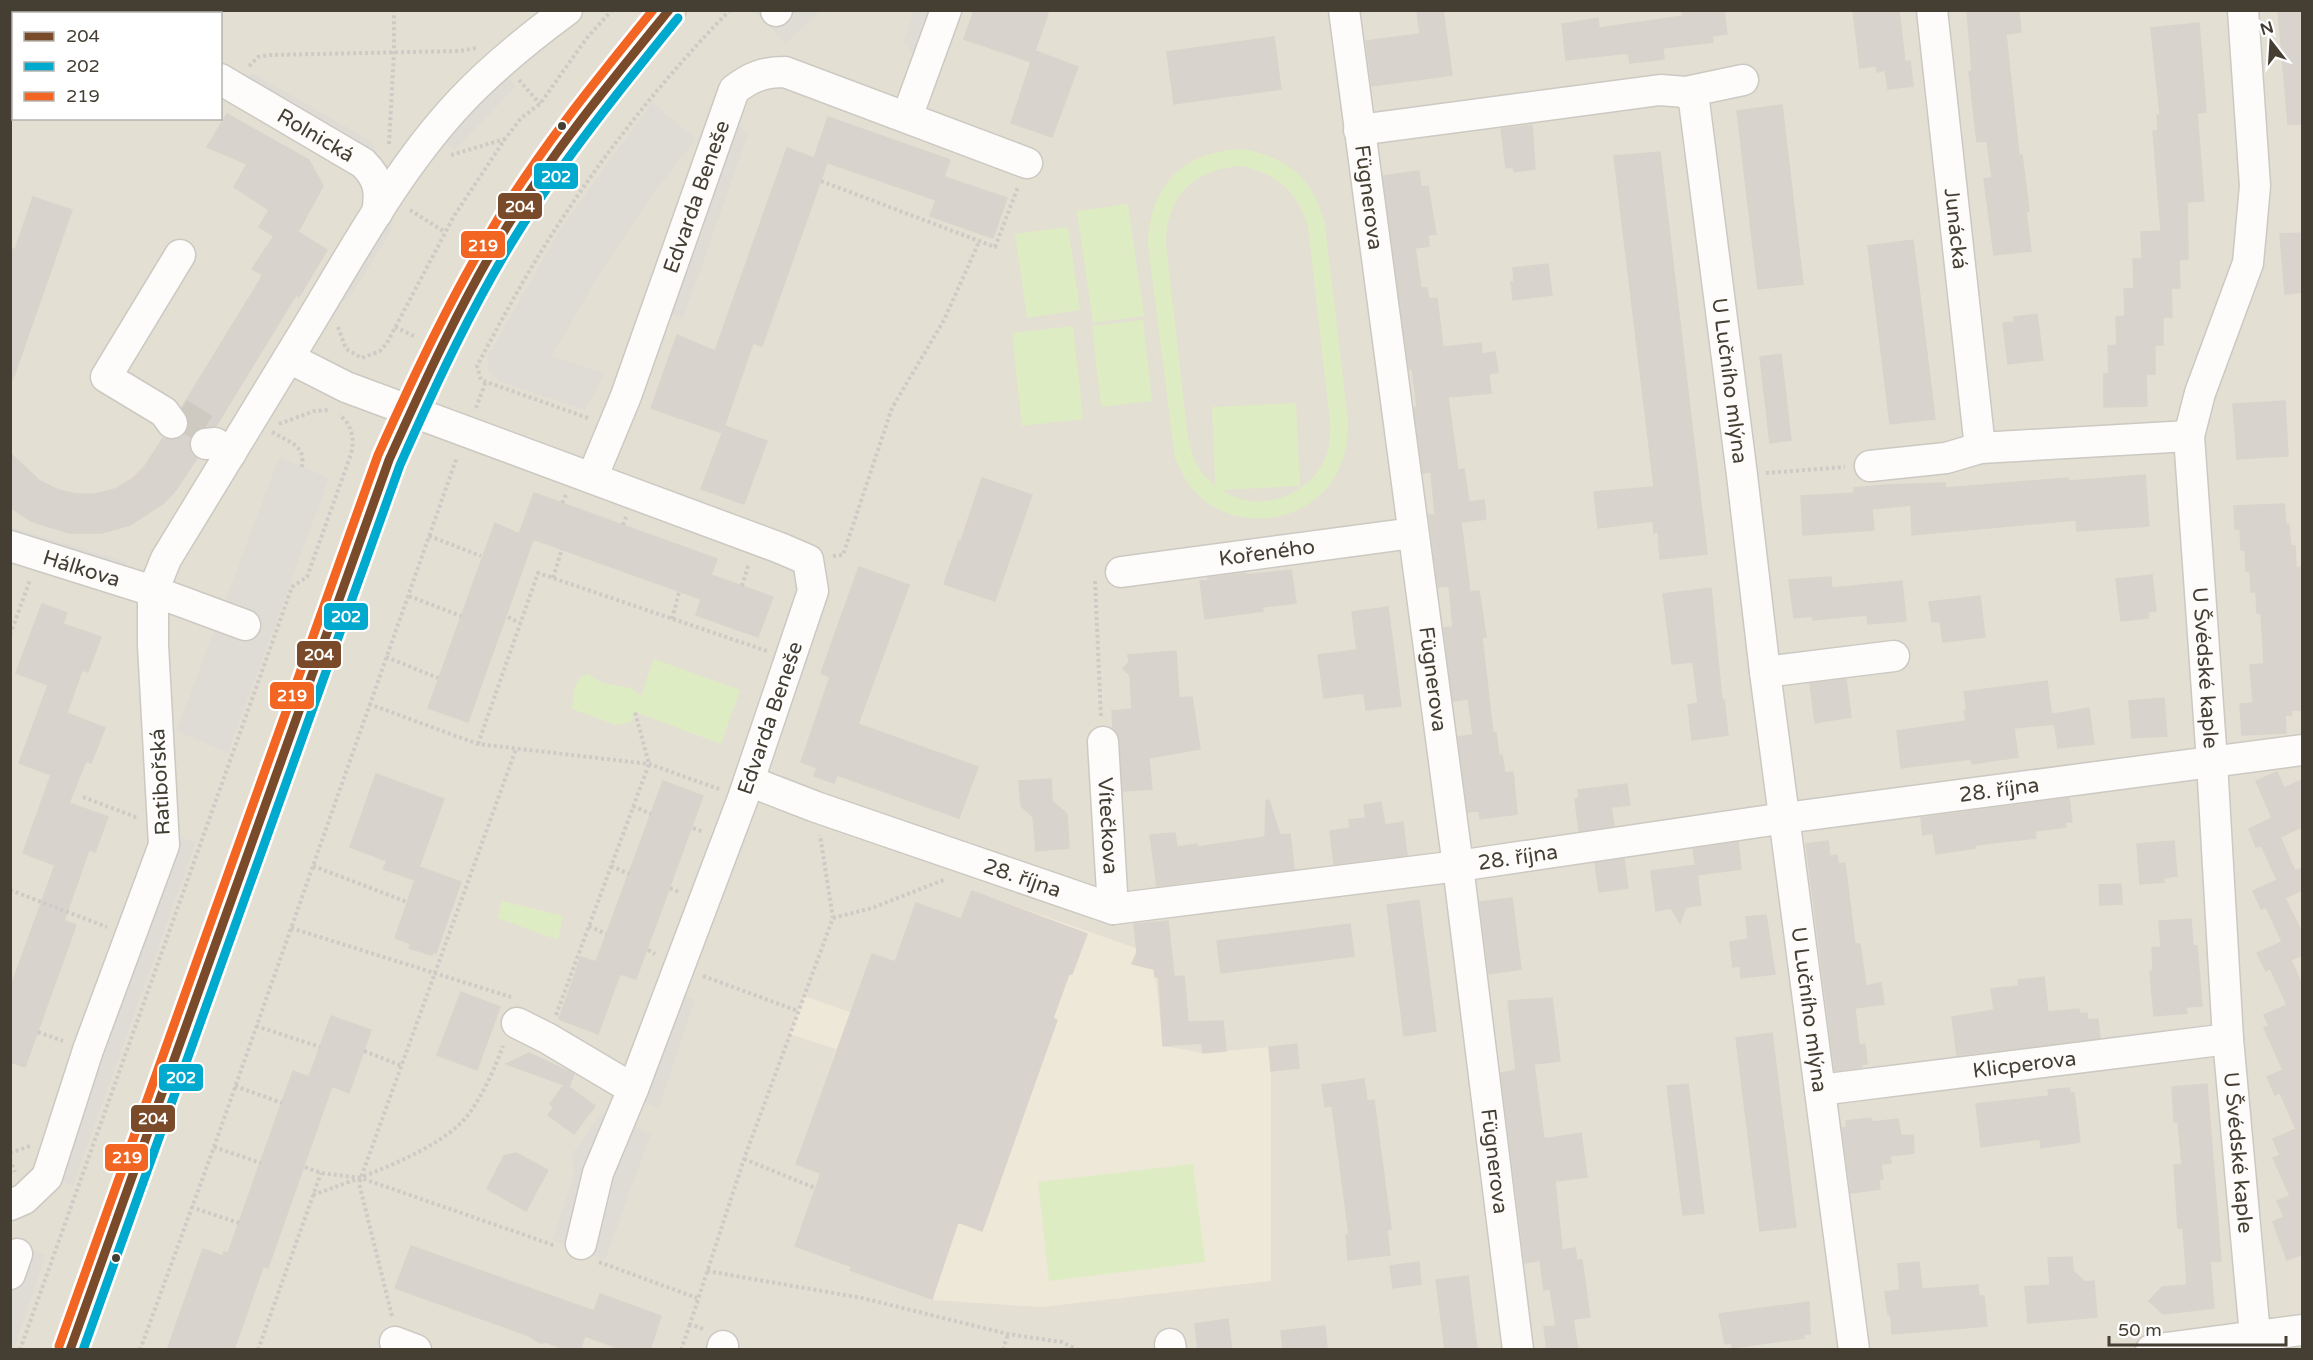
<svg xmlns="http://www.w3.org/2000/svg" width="2313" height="1360" viewBox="0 0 2313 1360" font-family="'Varela Round',sans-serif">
  <rect width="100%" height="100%" fill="#f0ede6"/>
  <path fill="#e4dfd3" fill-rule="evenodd" d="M11,11H2302V1349H11ZM14,14H220V118H14Z"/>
  <path fill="#eee8d8" d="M972,891L1153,954L1163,1046L1203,1053L1269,1047L1271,1071V1281L1041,1307L932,1300L795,1246L821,1173L796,1164L836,1049L790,1034L804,996L850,1012L872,954L895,962L916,903L961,919Z"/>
  <path fill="#deecc4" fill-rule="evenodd" d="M1243,149C1289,158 1314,179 1325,225L1348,420C1348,439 1346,456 1337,473C1309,526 1232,534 1193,490C1185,480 1180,469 1175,458L1148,246C1149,186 1183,151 1243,149ZM1242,166C1278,174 1299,193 1308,228L1330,421C1331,437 1329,453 1321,467C1301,499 1254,513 1222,490L1300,486L1296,403L1212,407L1215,485C1199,474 1192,457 1188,438L1166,245C1166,196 1193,169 1242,166Z
    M1128,204L1144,316L1093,323L1077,211Z
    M1068,227L1080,310L1027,318L1015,234Z
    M1143,320L1152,401L1101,407L1092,326Z
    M1073,326L1083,419L1022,426L1012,333Z
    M654,659L740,690L721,744L635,712L631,722L616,725L572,709C574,695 572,678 588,674L603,683L631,688L641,696Z
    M502,901L563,916L558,940L498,918Z
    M1193,1164L1205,1262L1049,1281L1038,1182Z"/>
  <path fill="#dfdcd6" d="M754,11H821L786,43Z
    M914,11H934L918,58L903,43Z
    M505,73L516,86L455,150L442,139Z
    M254,74L371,141L376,153L243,77Z
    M652,102L696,139L663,181L620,243L586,297L552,356L605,374L585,410L501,382L488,371V356L561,228Z
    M734,120L748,135L683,319L663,311Z
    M391,218L392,230L350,297L339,304Z
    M279,457L329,478L228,753L176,731Z
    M10,527L127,562L123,577L11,542Z
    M176,836L196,842L73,1186L54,1179Z
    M680,994L695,1000L659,1108L642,1101Z
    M603,1112L651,1134L605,1260L552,1240L574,1174L572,1154Z
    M11,1243L46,1255L14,1349L11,1350Z"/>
  <path fill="#d8d4cd" stroke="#d8d4cc" stroke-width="1.5" d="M974,10H1049L1035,51L1078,67L1052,137L1011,123L1031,62L964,39Z
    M1417,10H1443L1452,75L1372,86L1366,41L1420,34Z
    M1682,10H1724L1727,34L1712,36L1713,42L1663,48L1664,59L1630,63L1628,53L1566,60L1562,24L1598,18L1599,28L1683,16Z
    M1853,10H1899L1905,62L1910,61L1913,86L1888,89L1885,70L1877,72L1876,66L1860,68Z
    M1967,10H2019L2021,32L2006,34L2019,155H2022L2029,211L2026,212L2031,251L1994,255L1984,179L1992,178L1987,141L1977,142L1969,72L1972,71Z
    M2278,10H2302V124H2288Z
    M2199,23L2206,112L2197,113L2204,201L2187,202L2188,259L2179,260L2180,288H2171L2172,317H2163V345H2155V374H2146L2147,406L2104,407V374H2109L2108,346L2117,345L2116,317L2125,316L2124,289H2134L2133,259H2142L2141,232L2161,231L2153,131H2158L2157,115H2160L2151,28Z
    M1274,37L1281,89L1174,104L1167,52Z
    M1782,105L1803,284L1758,289L1737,111Z
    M227,114L309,160L323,186L298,232L327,250L299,297L296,295L216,426L196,430L190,437L189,446L192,454L197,458L176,490L164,503L130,525L101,533H69L31,521L10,507V453L40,481L58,490L76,494H95L115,489L132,479L145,466L163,438L174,440L182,437L187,431L189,421L182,407L263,275L252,269L274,236L259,227L269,210L234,187L247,164L207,147Z
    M828,117L950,160L944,177L1007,198L993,238L930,216L936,200L814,158Z
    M1532,125L1535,169L1514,172L1513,167L1506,168L1501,129Z
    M787,148L827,163L762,346L753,343L722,433L651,408L677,335L715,351Z
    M1660,152L1707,554L1660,559L1658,532L1654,533L1653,521L1598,528L1594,492L1654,487L1614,156Z
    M1419,171L1421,187L1428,186L1436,234L1428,235L1429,246L1415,248L1421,288H1427L1429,299L1437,298L1443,347L1481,343L1482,354L1495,352L1498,372L1489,374L1491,393L1448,397L1458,470L1464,469L1469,502L1484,500L1486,519L1461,522L1470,592L1479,591L1486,637H1482L1493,733H1496L1499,756L1502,755L1505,773L1513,772L1517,814L1480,819L1479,811L1468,812L1458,737L1473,735L1468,699L1453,701L1444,628L1453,627L1449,586L1438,587L1429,515H1435L1431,472L1423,473L1414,408L1417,407L1412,368L1409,369L1383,176Z
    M33,197L72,210L13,379H10V248L15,250Z
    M2302,233V292L2285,294L2280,234Z
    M1913,240L1935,419L1890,424L1868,246Z
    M1548,264L1552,295L1513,300L1511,282H1514L1513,268Z
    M2037,314L2043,360L2008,364L2003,323L2014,322V317Z
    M1781,354L1791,440L1770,443L1760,357Z
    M2285,401L2288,456L2237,459L2233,404Z
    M725,426L767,441L744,504L701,489Z
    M2145,475L2149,526L2077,531L2076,520L1912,535L1911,505L1872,509L1874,530L1803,535L1801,496L1854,493V488L1886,485L1945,483V488L2068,478L2069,481Z
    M982,478L1032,495L995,601L944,584L959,541H961Z
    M534,493L717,559L711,575L773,597L758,637L696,615L701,599L519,534Z
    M2284,504L2286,525H2289L2291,546H2295L2296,568L2300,567L2302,589V710H2291L2292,715H2285L2286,733L2242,735L2240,704L2253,703L2250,665L2264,664L2261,613H2257L2256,592H2251L2250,571H2246L2245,550H2241L2240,529H2235L2234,506Z
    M495,523L533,540L468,722L428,708Z
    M859,567L909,585L858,724L978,767L959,818L837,775L834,783L814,776L817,768L801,762L830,677L821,673Z
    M1291,570L1296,603L1262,607L1263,611L1205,619L1200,581H1208V578L1246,573V575Z
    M2152,575L2156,611L2148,612V618L2121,621L2116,579Z
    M1831,577L1832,588L1902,581L1906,621L1868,624L1867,615L1813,620V616L1794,618L1789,580Z
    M1711,588L1722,701L1724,700L1728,735L1692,740L1688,705L1698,703L1693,662L1672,664L1663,594Z
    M1980,596L1985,637L1943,642L1940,621L1932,622L1929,602Z
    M42,604L67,613L63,624L101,637L88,672L82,670L67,713L105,728L91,763L86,761L69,803L108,817L95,852L89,850L64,921L76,925L25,1067L10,1062V989L55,865L23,853L51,775L19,763L48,685L16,673Z
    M1388,607L1401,706L1366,710L1364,693L1324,698L1318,655L1357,650L1352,612Z
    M1176,651L1179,698L1192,697L1200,749L1149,758L1152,789L1123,791L1120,741L1118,733L1113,729L1112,711L1132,709L1130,675L1123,669L1129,662L1128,655Z
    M1846,679L1851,717L1815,723L1810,684Z
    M2047,681L2053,724L2014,728L2018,757L1972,764L1971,759L1901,768L1897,731L1966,721L1964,711L1967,710L1964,692Z
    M2164,698L2167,736L2132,738L2129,701Z
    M2089,708L2094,744L2058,748L2053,714Z
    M2277,772L2284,788L2302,780V827L2280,837L2295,871L2302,868V890L2285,898L2302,933V955L2291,960L2302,985V1039L2294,1022L2302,1042V1254L2287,1260L2273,1222L2284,1217L2277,1201L2290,1196L2273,1158L2280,1155L2273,1139L2296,1129L2280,1093L2275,1095L2267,1077L2283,1070L2264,1028L2269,1026L2264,1015L2287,1005L2270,968L2266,971L2257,953L2282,942L2266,907L2261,909L2253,891L2277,880L2261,845L2256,847L2249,829L2272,818L2256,781Z
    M376,774L444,799L419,867L461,882L436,953L433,952L432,955L409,948L411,944L395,938L417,874L415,880L383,869L387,861L350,847Z
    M1051,779L1052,801L1067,814L1069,848L1036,851L1033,817L1021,806L1019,781Z
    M663,781L703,796L636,979L620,974L598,1034L559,1019L581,957L596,962Z
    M1627,784L1630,805L1611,807L1614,826L1579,831L1575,799L1579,798L1578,790Z
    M2069,798L2072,822H2065L2066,827L2035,831L2036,838L1975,845V848L1936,854L1933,833L1923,835L1921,818Z
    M1269,800L1280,835L1290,834L1294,869L1157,886L1150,835L1175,833L1177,847L1197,844V847L1265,837L1266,801Z
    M1381,802L1385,825L1403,822L1407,855L1334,864L1330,831L1350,828L1349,820L1366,818L1364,805Z
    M1828,841L1830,856L1837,855L1838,864L1845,863L1855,944H1860L1866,986L1881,983L1884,1004L1855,1008L1859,1045L1865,1044L1867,1064H1862V1067L1835,1071L1806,844Z
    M2174,841L2177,876L2163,878L2164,882L2140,884L2137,844Z
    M1738,842L1741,869L1697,875L1693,849Z
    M1624,859L1628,888L1599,892L1595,863Z
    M1696,865L1701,905L1686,907L1680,923L1671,908L1656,911L1651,871Z
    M2121,884L2122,904L2100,905L2099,885Z
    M972,891L1087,934L1072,974H1069L1053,1018L1057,1020L982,1231L958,1222L932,1299L850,1270L852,1267L795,1246L821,1173L796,1164L872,954L895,962L916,903L961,919Z
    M1512,898L1521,969L1489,974L1480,902Z
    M1419,900L1436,1031L1404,1036L1387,905Z
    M1766,915L1775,974L1741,978L1740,966L1733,967L1730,942L1748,939L1746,917Z
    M2191,919L2193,946H2197L2202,1006L2186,1007L2187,1013L2154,1016L2150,971H2153L2152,948L2161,947L2159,921Z
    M1168,921L1174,975L1155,977L1154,969L1132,964L1137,952L1134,924Z
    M1350,924L1354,956L1221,973L1217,941Z
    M1184,976L1188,1022L1223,1021L1226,1051L1203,1053L1202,1043L1163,1046L1159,978Z
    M2044,977L2048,1012L2079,1009L2080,1014L2087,1013V1020L2098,1019L2100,1038L1957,1055L1952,1017L1994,1010L1991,989L2019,986L2018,980Z
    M461,992L500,1007L477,1070L437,1055Z
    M1552,998L1560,1061L1534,1064L1544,1139L1581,1133L1587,1177L1555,1181L1562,1250L1575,1248L1577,1260H1582L1590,1317L1573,1319L1578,1350H1547L1544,1327L1556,1326L1550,1289L1544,1290L1540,1260L1525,1263L1501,1073L1516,1070L1508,1001Z
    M331,1016L371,1030L349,1093L332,1086L268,1268L263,1267L234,1350H167L203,1249L223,1256L224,1252L228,1253L293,1071L309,1077Z
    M1772,1033L1796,1227L1760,1231L1736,1038Z
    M1297,1044L1299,1068L1271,1071L1269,1047Z
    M529,1053L574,1074L569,1087L595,1106L574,1134L548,1115L554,1107L550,1104L564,1085L506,1064Z
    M1364,1079L1367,1101L1374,1100L1391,1229L1387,1230L1390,1255L1348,1260L1346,1235L1349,1234L1332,1106L1325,1107L1322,1085Z
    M1688,1084L1704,1213L1683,1215L1667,1086Z
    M2207,1084L2221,1261H2210L2214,1308L2163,1314L2149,1301L2162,1287L2187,1285L2183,1228H2178L2174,1165H2182L2178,1122H2174L2172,1087Z
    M2069,1088L2070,1093H2074L2080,1142L2041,1148L2040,1139L1981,1147L1976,1104L2049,1096L2048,1090Z
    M1871,1118L1872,1122L1898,1119L1901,1136L1913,1135L1914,1153L1890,1156L1891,1163L1881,1164L1883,1179H1879L1880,1189L1851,1193L1842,1128L1847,1127L1846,1121Z
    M516,1153L548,1170L526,1211L487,1189L504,1156Z
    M411,1246L594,1311L600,1294L661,1316L650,1350H624L585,1336L580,1350H567L543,1341L542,1344L527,1335L395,1288Z
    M2072,1257L2073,1271L2085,1282L2094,1281L2097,1317L2028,1323L2025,1287L2050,1285L2048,1258Z
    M1419,1262L1421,1284L1393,1288L1390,1266Z
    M1919,1262L1922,1289L1978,1285L1979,1296H1984L1987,1326L1892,1334L1891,1317L1888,1314L1885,1292L1900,1290L1898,1264Z
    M1468,1276L1477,1350H1445L1436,1280Z
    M1809,1302L1810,1334H1804V1338L1732,1348V1343L1725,1344L1719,1314Z
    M1228,1319L1232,1350H1198L1195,1324Z
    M1325,1326L1327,1348L1283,1350L1281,1331Z"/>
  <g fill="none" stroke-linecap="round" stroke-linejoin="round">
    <path stroke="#cecac2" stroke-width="30" stroke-dasharray="30 15" stroke-linecap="butt" d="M179,413L212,433"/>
    <g stroke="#ccc9c2" stroke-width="33">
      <g id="minor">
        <path d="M73,10L80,14"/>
        <path id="s1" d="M1344,10L1458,866L1518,1350"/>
        <path id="s2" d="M1932,10L1980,448"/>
        <path id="s3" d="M2243,10L2255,186L2248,263L2200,393L2189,436L2212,762L2228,1039L2255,1335"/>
        <path d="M776,11L777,10"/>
        <path id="s4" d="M220,79L363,163C379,179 381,191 377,213"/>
        <path id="s5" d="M1686,92L1694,101L1742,475L1765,672L1854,1350"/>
        <path d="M907,117L946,10"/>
        <path d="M1359,130L1660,90L1686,92L1743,80"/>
        <path d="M289,358L346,387L780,548L808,560L813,591L743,798L633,1089L598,1173L581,1244"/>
        <path d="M172,423L164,412L106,377L180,255"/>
        <path d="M206,444L215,443L231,453"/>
        <path d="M1870,466L1946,458L1980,448L2189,436"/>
        <path id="s6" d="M592,478L626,396L734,90C751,77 763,72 785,72L1027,163"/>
        <path id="s7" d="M10,546L153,591L245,625"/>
        <path id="s8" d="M1121,572L1413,533"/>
        <path d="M1765,672L1894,656"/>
        <path id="s9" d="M1103,742L1113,909"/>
        <path id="s10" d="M749,781L816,807L1113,909L1458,866L1785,818L2302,750"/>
        <path d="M517,1023L547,1038L633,1089"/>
        <path id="s11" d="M1820,1090L2228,1039"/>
        <path d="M10,1205L24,1199L47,1177L88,1050L164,845L153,645V591L166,559C213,481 261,404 308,326C354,250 399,167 460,102C493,67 529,38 567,10"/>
        <path d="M10,1274L17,1254"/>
        <path d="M395,1342L416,1350"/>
        <path d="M1170,1344L1171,1350"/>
        <path d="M722,1350L723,1346"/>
        <path d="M2151,1350L2302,1330"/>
      </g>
    </g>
    <g stroke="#d3c9b2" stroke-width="36">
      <path id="major" d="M70,1350L389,460C420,391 452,322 490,256C540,169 605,88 669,10"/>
    </g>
    <path stroke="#cecbc6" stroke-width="4" stroke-dasharray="3 3" stroke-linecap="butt" d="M132,10L138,14
      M10,12L15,14
      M249,66L258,57L270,55L460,51L476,48
      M519,80L540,104
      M389,144L394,53V10
      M451,155L505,139
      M821,181L995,247L1018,187
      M410,210L445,232
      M338,327L346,349L362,358L380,351L387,343L454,216L505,139L521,118L540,104L586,39L612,10
      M395,327L416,337
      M476,408L486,381
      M588,418L481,380L477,366C494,334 511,302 530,270C586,176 653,89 730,10
      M279,424L314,411L329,410
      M272,432C289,442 308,446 301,469
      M1766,473L1845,467
      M562,503L566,495
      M623,525L626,517
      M429,536L481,556
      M833,556L843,555L892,408L944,320L979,242
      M553,578L562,549
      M1095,581L1101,718
      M742,586L749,563
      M409,596L461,616
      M508,617L520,623
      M672,619L679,592
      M10,635L30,580
      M386,657L438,678
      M369,704L478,744L649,764L719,789
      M478,744L538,573L767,651
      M83,797L138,818
      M633,806L651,814
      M693,828L703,832
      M313,866L407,902
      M611,866L629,874
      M670,888L681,893
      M10,890L107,927
      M833,918L872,908L946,879
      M589,926L606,934
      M291,928L511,997
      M648,950L655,954
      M703,976L798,1011
      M556,1015L649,764L635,712
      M256,1026L320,1047
      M38,1032L63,1041
      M364,1051L402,1066
      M235,1086L282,1103
      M214,1147L261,1163
      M10,1153L30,1146
      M10,1159L15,1172
      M744,1159L815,1188
      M305,1167L321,1173L361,1178L556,1246
      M313,1195C356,1179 439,1152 468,1115C483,1095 494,1070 503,1046
      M191,1207L239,1223
      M599,1262L697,1298
      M707,1271L862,1298L1008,1334L1062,1342L1078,1350
      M392,1316L359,1183L516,749
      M703,1329L690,1324L744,1159L833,918L820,835
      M20,1350L292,587L307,577L351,454C355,439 352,424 339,415
      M140,1350L214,1147L457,457
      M258,1350L321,1173
      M681,1350L690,1324
      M1003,1350L1008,1334"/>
    <use href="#minor" stroke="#fdfcfb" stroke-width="30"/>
    <use href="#major" stroke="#f1ece2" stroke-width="33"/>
    <g stroke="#fff" stroke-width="14">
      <path id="bus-1" d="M70,1350L389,460C425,380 462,300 508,225C555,149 612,80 669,10"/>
    </g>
    <g stroke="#fff" stroke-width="14">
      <path id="bus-2" d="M83,1350L400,465C436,384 473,304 520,229C567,155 623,86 678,18"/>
    </g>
    <g stroke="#fff" stroke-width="14">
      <path id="bus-3" d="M59,1346L378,455C414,375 452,295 498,219C543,145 598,78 653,10"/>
    </g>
    <use href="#bus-1" stroke="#7a4b2a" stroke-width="9"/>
    <use href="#bus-2" stroke="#00a9ce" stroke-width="9"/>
    <use href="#bus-3" stroke="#f26522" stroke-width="9"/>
  </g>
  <g fill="#453e33" stroke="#fff" stroke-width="2">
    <circle cx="562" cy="126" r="5"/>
    <circle cx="116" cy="1258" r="5"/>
  </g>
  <g text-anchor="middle" stroke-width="4.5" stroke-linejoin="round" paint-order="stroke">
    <g font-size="21" fill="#453e33" stroke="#fff">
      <text dy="7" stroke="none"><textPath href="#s4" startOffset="111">Rolnická</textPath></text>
      <text dy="7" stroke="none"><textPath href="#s6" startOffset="300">Edvarda Beneše</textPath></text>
      <text dy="7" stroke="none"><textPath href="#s1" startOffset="189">Fügnerova</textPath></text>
      <text dy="7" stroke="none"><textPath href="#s2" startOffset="220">Junácká</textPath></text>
      <text dy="7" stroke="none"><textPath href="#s5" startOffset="294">U Lučního mlýna</textPath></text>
      <text dy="7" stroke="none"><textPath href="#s8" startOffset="147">Kořeného</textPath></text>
      <text dy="7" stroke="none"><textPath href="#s7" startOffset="75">Hálkova</textPath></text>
      <text dy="7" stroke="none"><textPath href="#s3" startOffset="669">U Švédské kaple</textPath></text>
      <text dy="7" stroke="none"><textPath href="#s1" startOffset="675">Fügnerova</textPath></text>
      <text transform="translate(770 718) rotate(-71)" y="7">Edvarda Beneše</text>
      <text transform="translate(160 782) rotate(-93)" y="7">Ratibořská</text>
      <text dy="7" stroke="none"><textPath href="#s10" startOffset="1280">28. října</textPath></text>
      <text dy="7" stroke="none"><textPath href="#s9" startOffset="84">Vítečkova</textPath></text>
      <text dy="7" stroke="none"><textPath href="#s10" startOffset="794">28. října</textPath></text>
      <text dy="7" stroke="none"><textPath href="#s10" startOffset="290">28. října</textPath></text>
      <text dy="7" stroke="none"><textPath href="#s5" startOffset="928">U Lučního mlýna</textPath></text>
      <text dy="7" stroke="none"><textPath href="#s11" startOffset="206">Klicperova</textPath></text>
      <text dy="7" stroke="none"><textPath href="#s3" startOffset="1155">U Švédské kaple</textPath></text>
      <text dy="7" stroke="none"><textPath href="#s1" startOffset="1161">Fügnerova</textPath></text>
    </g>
  </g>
  <g stroke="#fff" stroke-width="2">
    <rect x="533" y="162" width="46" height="28" rx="6" fill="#00a9ce"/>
    <rect x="497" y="192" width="46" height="28" rx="6" fill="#7a4b2a"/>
    <rect x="460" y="230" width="46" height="29" rx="6" fill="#f26522"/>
    <rect x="323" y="602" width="46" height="29" rx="6" fill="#00a9ce"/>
    <rect x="296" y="640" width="46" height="29" rx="6" fill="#7a4b2a"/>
    <rect x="269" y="681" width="46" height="29" rx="6" fill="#f26522"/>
    <rect x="158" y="1063" width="46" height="29" rx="6" fill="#00a9ce"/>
    <rect x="130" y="1104" width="46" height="29" rx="6" fill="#7a4b2a"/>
    <rect x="104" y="1143" width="45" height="29" rx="6" fill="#f26522"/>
  </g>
  <g font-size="16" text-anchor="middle" font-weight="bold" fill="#fff">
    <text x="556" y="182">202</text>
    <text x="520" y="212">204</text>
    <text x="483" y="251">219</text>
    <text x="346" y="622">202</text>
    <text x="319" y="660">204</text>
    <text x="292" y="701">219</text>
    <text x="181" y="1083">202</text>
    <text x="153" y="1124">204</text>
    <text x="127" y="1163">219</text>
  </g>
  <rect width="2313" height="1360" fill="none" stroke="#453e33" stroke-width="24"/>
  <rect x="12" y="12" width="210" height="108" fill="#ffffff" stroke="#b5b2ad" stroke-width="1.5"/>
  <rect x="24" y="32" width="30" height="9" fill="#7a4b2a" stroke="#b5b2ad" stroke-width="1.5"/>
  <text x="66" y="42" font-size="18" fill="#453e33">204</text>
  <rect x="24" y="62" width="30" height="9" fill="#00a9ce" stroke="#b5b2ad" stroke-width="1.5"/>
  <text x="66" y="72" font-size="18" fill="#453e33">202</text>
  <rect x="24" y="92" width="30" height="9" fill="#f26522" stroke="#b5b2ad" stroke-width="1.5"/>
  <text x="66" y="102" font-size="18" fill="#453e33">219</text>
  <g transform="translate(2271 42) rotate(343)" stroke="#ffffff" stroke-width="4.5" paint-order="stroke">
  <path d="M0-4.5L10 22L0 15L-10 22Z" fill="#453e33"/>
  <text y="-9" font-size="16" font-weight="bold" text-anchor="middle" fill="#453e33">N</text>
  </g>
  <path d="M2109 1336v9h177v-9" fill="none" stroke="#453e33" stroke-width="3"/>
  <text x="2118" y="1336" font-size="18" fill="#453e33" stroke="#ffffff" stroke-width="4.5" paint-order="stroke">50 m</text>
</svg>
